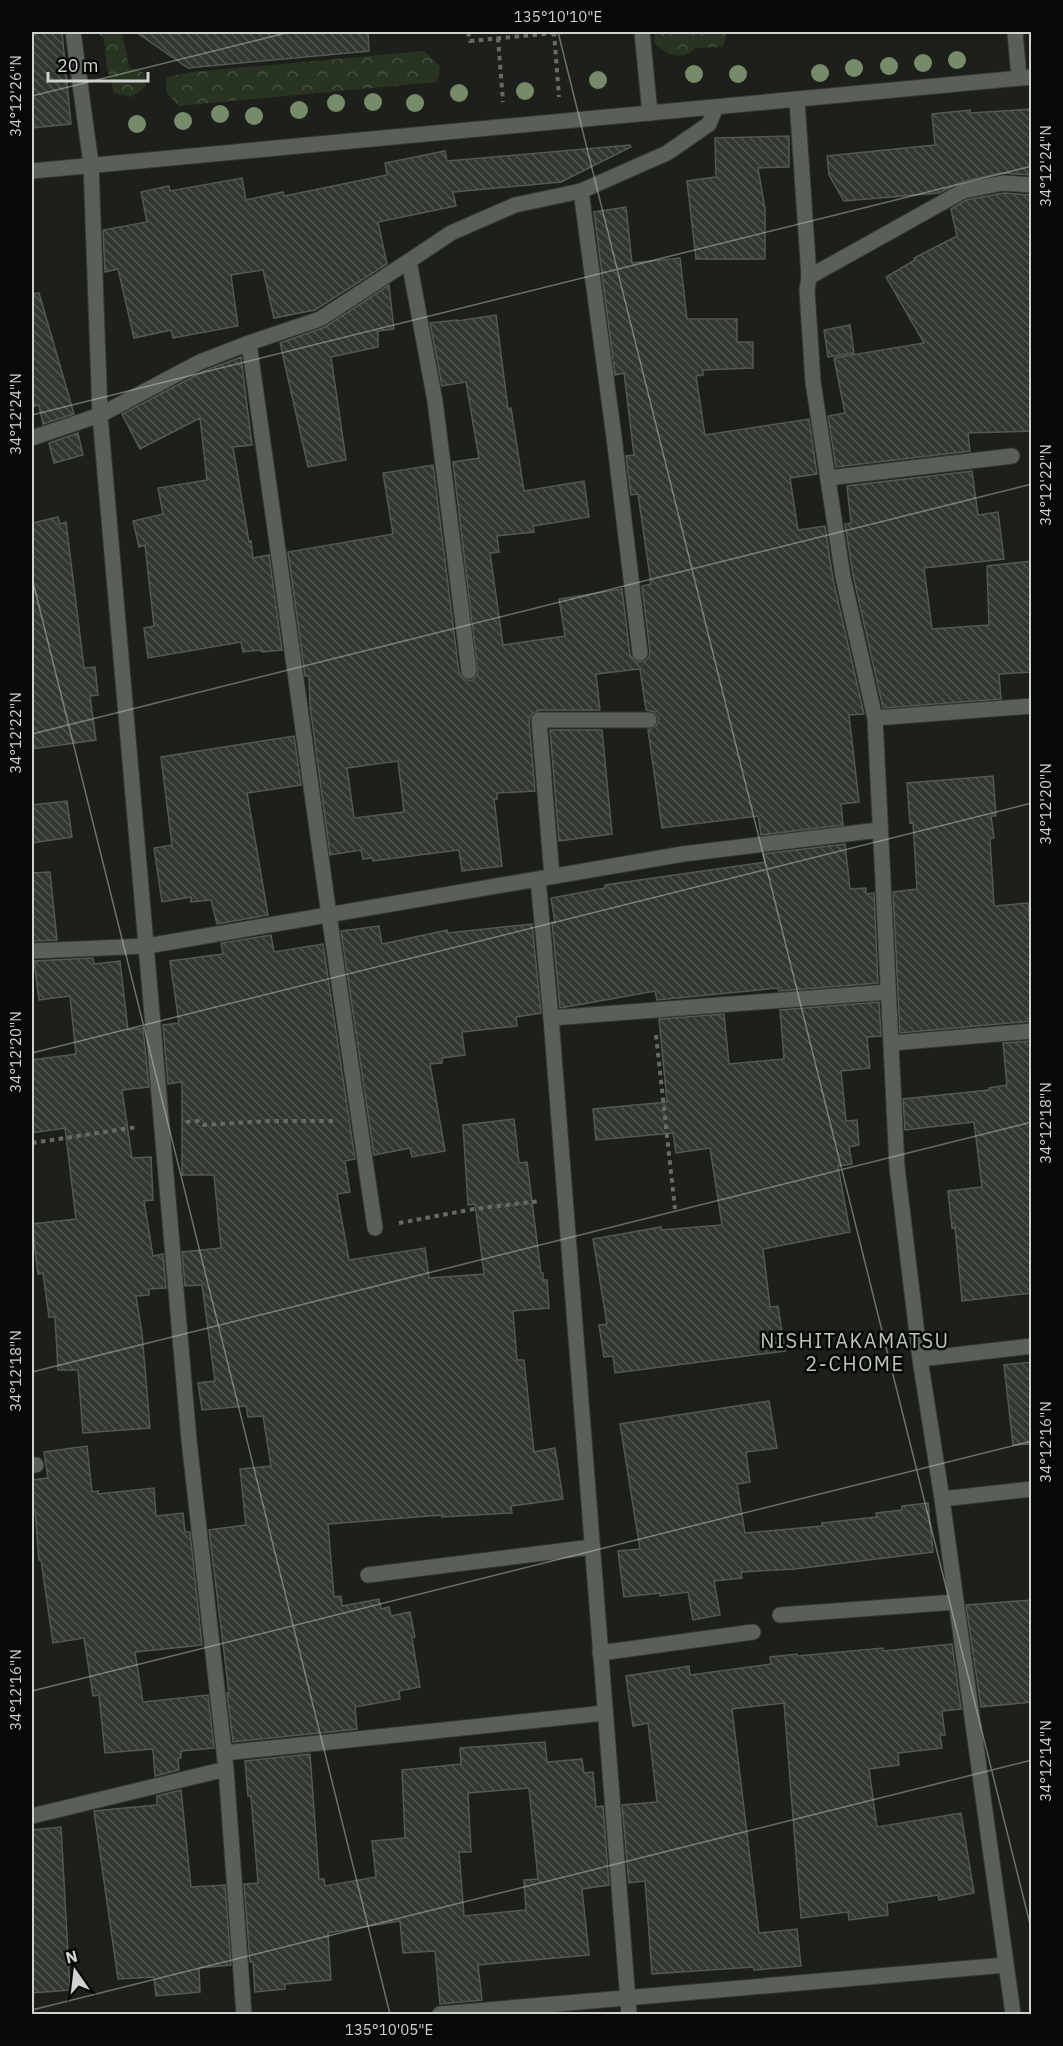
<svg xmlns="http://www.w3.org/2000/svg" width="1063" height="2046" viewBox="0 0 1063 2046" font-family="'IBM Plex Sans',sans-serif">
  <defs>
    <pattern id="forest-crowns" width="20" height="18" patternUnits="userSpaceOnUse" patternTransform="scale(1.5)"><rect width="20" height="18" fill="#283421"/><path d="M2 6a3 3 0 1 1 6 0M12 15a3 3 0 1 1 6 0" fill="none" stroke="#465040"/></pattern>
    <pattern id="building-back-hatch" width="6" height="6" patternUnits="userSpaceOnUse" patternTransform="scale(1.5)"><rect width="6" height="6" fill="#333731"/><path d="M-1 5l2 2M0 0l6 6M5-1l2 2" fill="none" stroke="#50534e"/></pattern>
  </defs>
  <rect width="100%" height="100%" fill="#1c1f1a"/>
  <path fill="url(#forest-crowns)" d="M96,32H122L129,67L144,73L146,86L132,97L114,93L107,69L104,39Z
    M655,32H727L723,47L695,48C682,62 666,55 654,42Z
    M424,51L440,66L437,82L179,106L166,92V77L192,72Z"/>
  <path fill="url(#building-back-hatch)" stroke="#545952" stroke-width="1.5" fill-rule="evenodd" d="M32,32H62L71,124L32,128Z
    M136,32H368L369,51L188,68Z
    M1032,109V175L1001,173L961,182L939,193L844,201L829,175L827,156L935,145L932,114L970,110V113Z
    M789,136V167L758,168L765,209V259H696L687,181L716,177L715,138Z
    M630,145L631,147L561,182L453,192L456,206L378,222L387,264L315,310L274,318L263,270L231,275L238,326L173,338L171,330L134,338L118,269L105,272L103,230L147,222L141,192L169,186L170,191L242,178L246,200L283,192L284,196L387,175L385,163L445,151L447,161Z
    M1004,193L1029,195L1032,222V431L968,433L970,451L836,467L828,416L845,413L834,358L924,343L886,277L915,260L914,258L957,236L951,209L966,200Z
    M626,207L632,263L680,258L687,319H737V342H753V368L703,370V375L696,376L705,435L809,419L817,474L790,478L798,530L825,526L833,579L864,714L849,715L859,802L841,804L843,825L761,835L758,816L662,828L648,730L657,725L659,719L654,712L646,710L640,669L596,674L600,710H539L531,715L529,721L535,791L497,793V799H494L502,866L462,871L459,850L373,861V858L363,859L361,850L330,855L310,706L309,676H305L288,552L393,534L383,473L433,465L459,672L462,677L470,681L475,678L478,674L453,462L479,458L466,382L442,386L430,323L457,320V321L496,315L508,409L511,408L524,491L584,481L589,517L533,526L534,532L497,536L499,552L490,553L503,645L565,636L559,599L622,589L630,655L637,662L645,661L649,657L650,652L642,586L651,584L638,494L631,495L626,456L634,455L624,373L615,375L594,212ZM398,761L404,812L354,818L347,768Z
    M389,285L394,329L378,331V347L331,357L346,460L308,467L280,343L325,327Z
    M39,293L74,414L43,424L39,405L32,407V294Z
    M850,325L854,353L828,357L824,330Z
    M241,357L252,445L233,447L249,542L251,541L253,558L269,555L282,650L262,652L261,650L243,652L241,642L148,658L144,628L154,626L145,545L139,547L133,521L163,514L158,488L207,480L200,418L140,449L122,414L204,371Z
    M78,433L83,455L54,463L49,443Z
    M972,471L978,515L998,512L1004,559L924,568L932,629L989,625L987,566L1032,561V672L999,674L1001,699L883,708L853,575L845,524L851,523L847,486Z
    M58,517L60,524L66,522L84,668L95,667L98,695L90,696L96,740L32,749V523Z
    M550,730H602L612,834L559,841Z
    M294,736L301,785L247,793L268,915L217,924L211,900L191,902V897L162,902L154,848L172,845L161,757Z
    M993,776L996,816H991L994,838L990,839L994,906L1028,903L1032,940V1021L900,1033L893,892L917,889L913,822L910,823L907,783Z
    M67,801L72,837L32,843V805Z
    M845,844L850,889L866,888V894L874,893L878,983L779,991L778,988L657,1000L655,991L560,1008L552,922H555L551,898L605,888V885L765,862L763,854Z
    M50,872L57,940L32,941V873Z
    M532,924L541,1013L516,1017L517,1026L462,1032L465,1055L442,1058V1063L430,1064L445,1151L412,1157L410,1148L374,1155L341,931L379,926L382,944L447,930L448,933Z
    M271,935L274,952L323,944L355,1159L345,1161L350,1192L337,1194L349,1260L425,1248L429,1278L484,1274L475,1204L468,1205L463,1125L514,1119L519,1163L527,1162L541,1273H543V1280H547L549,1308L513,1311L517,1360H524L534,1452L555,1448L563,1499L511,1506L512,1513L442,1517V1515L328,1524L334,1597L341,1596L342,1606L379,1599L381,1609L389,1607L391,1616L410,1612L415,1637L412,1638L420,1687L399,1691L400,1699L355,1707L357,1729L233,1742L227,1693H229L209,1530L246,1525L240,1469L271,1466L263,1416L248,1417L246,1406L202,1410L198,1383L215,1381L202,1285L185,1286L182,1252L221,1248L214,1175H182V1082L168,1084L163,1025L179,1023L170,961L223,954L221,943Z
    M93,958L94,964L120,961L128,1030L143,1028L149,1087L122,1090L132,1158L151,1157L153,1200L144,1201L153,1256L163,1254L166,1288L149,1289V1295L136,1296L142,1333L150,1428L83,1433L78,1370H58L55,1317H49L43,1273L38,1274L32,1224L76,1219L65,1128L32,1133V1060L76,1054L70,996L39,1000L34,961Z
    M879,1002L881,1036L867,1037L870,1068L841,1071L846,1121L857,1120L859,1145L849,1147L852,1164L838,1166L850,1232L763,1249L770,1307L778,1306L785,1351L615,1373L613,1356L604,1357L599,1325L607,1324L593,1239L661,1227V1230L722,1225L710,1148L676,1153L673,1133L596,1140L593,1109L667,1102L659,1019L724,1014L729,1064L784,1059L780,1010Z
    M1032,1041V1293L962,1301L955,1227L952,1228L948,1191L982,1187L974,1122L905,1130L903,1099L989,1090V1088L1007,1085L1003,1043Z
    M1032,1362V1444L1013,1445L1004,1365Z
    M769,1401L777,1448L746,1452L750,1482L737,1484L745,1533L822,1526V1523L877,1517L876,1513L902,1510V1506L928,1503L933,1552L795,1569L741,1572L742,1578L714,1581L720,1615L693,1620L688,1592L660,1596V1593L624,1597L618,1551L640,1549L620,1424Z
    M87,1446L92,1492L98,1491V1494L154,1488L156,1516L183,1513L185,1532H190L202,1645L135,1652L143,1702L208,1695L214,1748L181,1751V1758H178L179,1770L155,1776L153,1749L105,1753L99,1695L93,1696L84,1638L53,1643L41,1560H39L35,1510H32V1480L48,1478L44,1452Z
    M1032,1600V1702L981,1707L966,1605Z
    M952,1644L961,1709L942,1711L945,1735H940L942,1748L898,1753L899,1765L869,1769L877,1827L961,1813L974,1893L939,1900L938,1895L887,1903L888,1915L849,1920L848,1912L801,1918L784,1703L732,1709L759,1933L797,1929L801,1966L754,1970L753,1967L652,1974L645,1881L629,1883L622,1805L657,1802L648,1723L633,1726L626,1676L689,1666L690,1675L771,1664L770,1657L797,1654V1656L883,1648V1651Z
    M545,1742L547,1762L582,1759L584,1773L593,1772L596,1807L603,1806L609,1885L582,1889L589,1955L478,1965L482,2000L440,2004L435,1951L403,1953L400,1921L328,1933L331,1980L285,1984V1989L255,1992L253,1962H250L244,1884L258,1883L251,1796H248L245,1761L310,1754L319,1879H324L325,1886L376,1877L372,1841L405,1838L402,1770L461,1764L460,1748ZM529,1788L538,1879L524,1880L526,1910L464,1916L459,1852H471L468,1793Z
    M181,1790L191,1887L225,1885L231,1965L199,1968L200,1992L156,1996L154,1977L118,1979L94,1811L157,1805V1796Z
    M61,1827L70,1990L32,1993V1830Z"/>
  <g fill="none" stroke-linecap="round" stroke-linejoin="round">
    <g stroke="#363935" stroke-width="17">
      <path id="lane" d="M642,32L650,113
        M581,191L614,437L640,653
        M809,277L963,191L1003,183L1032,185
        M249,343L320,319L409,261L435,401L469,671
        M828,478L1012,456
        M552,876L539,720H649
        M329,915L375,1228
        M551,1018L888,992
        M368,1575L592,1547
        M780,1615L956,1602"/>
    </g>
    <g stroke="#363935" stroke-width="17">
      <path id="street" d="M73,32L91,164L100,415L189,1440L226,1769L244,2014
        M1015,32L1019,78
        M797,100L809,277L807,290L813,382L843,577L875,718L897,1167L920,1359L942,1499L1013,2014
        M32,171L1032,77
        M409,261L451,233L515,205L581,191L667,153L709,124L716,107
        M32,438L100,415L200,362L249,343L329,915
        M875,718L1032,706
        M538,879L551,1018L629,2014
        M32,951L147,946L683,854L879,830
        M892,1043L1032,1031
        M920,1359L1032,1346
        M32,1465H36
        M942,1499L1032,1489
        M600,1653L753,1632
        M224,1753L605,1713
        M32,1816L226,1769
        M440,2014L1006,1965"/>
    </g>
    <path stroke="#676a65" stroke-width="4" stroke-dasharray="4.5 4.5" stroke-linecap="butt" d="M468,32L470,41L565,32
      M554,32L559,97
      M498,38L503,102
      M656,1035L675,1209
      M186,1122L198,1121L203,1125L269,1121H335
      M32,1143L137,1127
      M399,1223L474,1209L540,1201"/>
    <use href="#lane" stroke="#5a5f58" stroke-width="15"/>
    <use href="#street" stroke="#5a5f58" stroke-width="15"/>
  </g>
  <g fill="#758b69">
    <circle cx="957" cy="60" r="9"/>
    <circle cx="923" cy="63" r="9"/>
    <circle cx="889" cy="66" r="9"/>
    <circle cx="854" cy="68" r="9"/>
    <circle cx="820" cy="73" r="9"/>
    <circle cx="694" cy="74" r="9"/>
    <circle cx="738" cy="74" r="9"/>
    <circle cx="598" cy="80" r="9"/>
    <circle cx="525" cy="91" r="9"/>
    <circle cx="459" cy="93" r="9"/>
    <circle cx="373" cy="102" r="9"/>
    <circle cx="336" cy="103" r="9"/>
    <circle cx="415" cy="103" r="9"/>
    <circle cx="299" cy="110" r="9"/>
    <circle cx="220" cy="114" r="9"/>
    <circle cx="254" cy="116" r="9"/>
    <circle cx="183" cy="121" r="9"/>
    <circle cx="137" cy="124" r="9"/>
  </g>
  <path fill="none" stroke="#cfd2ce" stroke-width="1.5" stroke-opacity="0.45" d="M558,32L1032,1932M32,96L290,32M32,415L1032,166M32,578L390,2014M32,734L1032,484M32,1053L1032,803M32,1372L1032,1122M32,1691L1032,1441M32,2010L1032,1760"/>
  <g text-anchor="middle" stroke-width="5" stroke-linejoin="round" paint-order="stroke">
    <g font-size="20" letter-spacing="1.5" fill="#bec3bc" stroke="#070907">
      <text x="855" y="1348">NISHITAKAMATSU<tspan x="855" dy="23">2-CHOME</tspan></text>
    </g>
  </g>
  <rect width="1063" height="2046" fill="none" stroke="#070907" stroke-width="66"/>
  <g transform="translate(75 1971) rotate(346)" stroke="#070907" stroke-width="4.5" paint-order="stroke">
  <path d="M0-4.5L10 22L0 15L-10 22Z" fill="#cfd2ce"/>
  <text y="-9" font-size="16" font-weight="bold" text-anchor="middle" fill="#cfd2ce">N</text>
  </g>
  <path d="M48 72v9h100v-9" fill="none" stroke="#cfd2ce" stroke-width="3"/>
  <text x="57" y="72" font-size="18" fill="#cfd2ce" stroke="#070907" stroke-width="4.5" paint-order="stroke">20 m</text>
  <rect x="33" y="33" width="997" height="1980" fill="none" stroke="#cfd2ce" stroke-width="2"/>
  <g font-size="15" text-anchor="middle" fill="#cfd2ce">
    <text x="558" y="22">135°10'10"E</text>
    <text transform="translate(16 96) rotate(-90)" y="5">34°12'26"N</text>
    <text transform="translate(1046 166) rotate(-90)" y="5">34°12'24"N</text>
    <text transform="translate(16 414) rotate(-90)" y="5">34°12'24"N</text>
    <text transform="translate(1046 485) rotate(-90)" y="5">34°12'22"N</text>
    <text transform="translate(16 733) rotate(-90)" y="5">34°12'22"N</text>
    <text transform="translate(1046 804) rotate(-90)" y="5">34°12'20"N</text>
    <text transform="translate(16 1052) rotate(-90)" y="5">34°12'20"N</text>
    <text transform="translate(1046 1123) rotate(-90)" y="5">34°12'18"N</text>
    <text transform="translate(16 1371) rotate(-90)" y="5">34°12'18"N</text>
    <text transform="translate(1046 1442) rotate(-90)" y="5">34°12'16"N</text>
    <text transform="translate(16 1690) rotate(-90)" y="5">34°12'16"N</text>
    <text transform="translate(1046 1761) rotate(-90)" y="5">34°12'14"N</text>
    <text x="389" y="2035">135°10'05"E</text>
  </g>
</svg>
